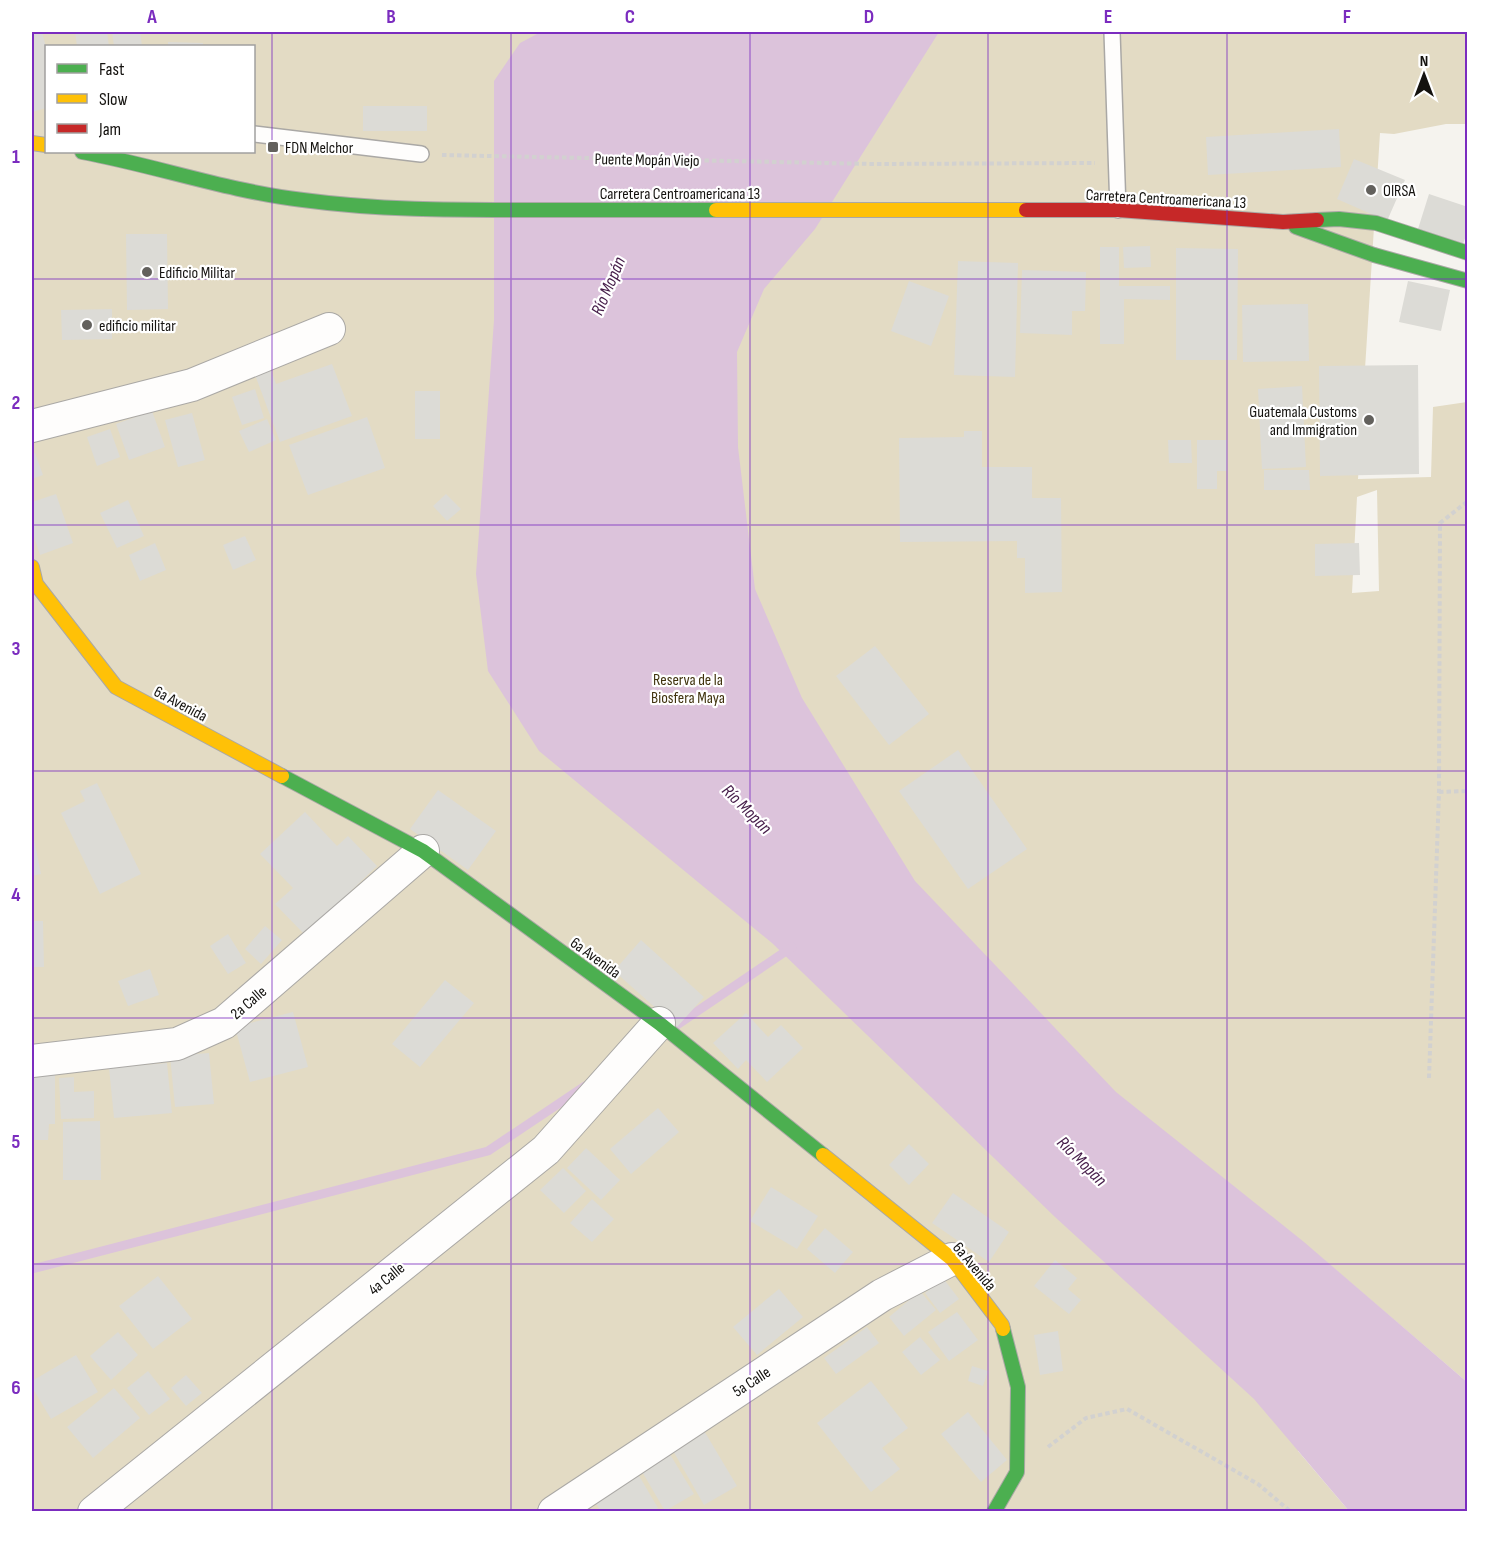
<svg xmlns="http://www.w3.org/2000/svg" width="1499" height="1543" viewBox="0 0 1499 1543" font-family="'Sofia Sans Condensed',sans-serif">
  <rect width="100%" height="100%" fill="#f5f3ee"/>
  <path fill="#e3dbc4" fill-rule="evenodd" d="M32,32H1467V124H1446L1394,134L1380,133L1358,479L1431,477L1433,407L1467,402V1382L1310,1248L1298,1451L1349,1511H32ZM46,46H254V152H46ZM1377,490L1379,591L1352,593L1357,497Z"/>
  <path fill="#dcc3db" d="M541,32H939L815,229L764,289L737,352L738,447L755,589L802,698L915,881L1116,1092L1304,1242L1467,1382V1511H1349L1254,1399L1055,1217L772,943L539,751L488,671L476,574L494,320V81L520,43Z"/>
  <g fill="none" stroke-linecap="round" stroke-linejoin="round">
    <path stroke="#dcc3db" stroke-width="9" d="M674,1027L792,947
      M32,1269L488,1151L585,1086"/>
  </g>
  <path fill="#dcdbd6" d="M32,32H42L46,47V108L32,112Z
    M75,32H107L109,46H77Z
    M112,32H140L142,46H114Z
    M168,42L203,43V46H168Z
    M363,106H427V131H363Z
    M1339,129L1341,167L1208,175L1206,137Z
    M1354,159L1405,180L1387,221L1337,199Z
    M1429,194L1468,207V230L1463,244L1418,229Z
    M126,234H167L168,309L127,310Z
    M1150,246L1151,267L1124,268L1123,247Z
    M1100,247H1119V286H1170V300L1124,299V344H1100Z
    M1176,248L1238,249L1237,360H1176Z
    M958,261L1018,263L1015,377L954,375Z
    M1022,270L1086,272L1085,311H1072V335L1020,333Z
    M909,281L949,296L931,346L891,331Z
    M1408,281L1450,290L1441,331L1399,322Z
    M1308,304L1309,361L1243,362L1242,305Z
    M112,309V339L62,340L61,310Z
    M332,364L352,416L280,442L254,372L270,367L276,384Z
    M1418,365L1419,474L1320,476L1319,366Z
    M1302,386L1306,467L1262,469L1258,389Z
    M255,389L264,418L242,425L232,397Z
    M415,391H440V439H415Z
    M152,411L165,447L129,460L116,424Z
    M192,413L205,460L178,467L165,420Z
    M367,417L385,468L308,495L289,445Z
    M267,419L276,440L249,452L239,431Z
    M110,429L120,457L97,466L87,437Z
    M964,431H982V467H1032V498H1061L1062,592L1025,593V558H1017V541L900,542L899,438L964,437Z
    M1168,440H1191L1192,463H1169Z
    M1197,440H1227V471H1217V489H1197Z
    M35,453L43,475L32,479V454Z
    M1264,470H1309L1310,490H1264Z
    M56,494L73,543L40,555L32,530V502Z
    M446,494L461,509L447,521L433,506Z
    M128,500L144,536L117,548L100,513Z
    M245,536L256,560L233,570L223,545Z
    M155,543L166,570L140,581L129,555Z
    M1359,543L1360,575L1315,576V544Z
    M875,646L929,714L889,745L836,676Z
    M958,750L1027,849L968,889L899,791Z
    M97,783L141,874L100,894L61,813L85,801L80,791Z
    M438,790L496,831L468,870L410,829Z
    M305,812L337,846L348,836L377,866L305,935L275,904L293,888L260,854Z
    M33,834L41,874L32,876V834Z
    M32,921H43L44,967H32Z
    M265,926L282,940L261,964L245,949Z
    M228,934L246,963L228,974L210,946Z
    M641,940L704,997L677,1027L614,971Z
    M150,969L159,995L128,1006L118,981Z
    M445,980L474,1003L420,1067L392,1044Z
    M293,1012L308,1067L250,1082L235,1027Z
    M746,1013L768,1037L781,1025L803,1048L767,1082L746,1060L738,1069L713,1043Z
    M209,1053L214,1104L175,1107L170,1056Z
    M167,1063L172,1113L114,1118L109,1068Z
    M32,1064L55,1065V1124H49L48,1140H32Z
    M74,1077V1092L94,1091V1118L61,1119L59,1078Z
    M658,1108L679,1132L631,1174L610,1149Z
    M100,1121L101,1180H63V1122Z
    M909,1144L929,1164L909,1185L889,1165Z
    M586,1148L620,1180L601,1200L567,1168Z
    M563,1168L586,1191L564,1213L540,1190Z
    M771,1187L818,1216L797,1249L750,1221Z
    M953,1193L1009,1232L989,1262L932,1223Z
    M592,1199L614,1219L592,1242L570,1223Z
    M825,1228L853,1252L835,1273L807,1249Z
    M1055,1260L1077,1278L1068,1289L1081,1300L1069,1314L1034,1286Z
    M158,1276L192,1319L153,1349L119,1306Z
    M943,1278L959,1299L940,1313L925,1293Z
    M779,1289L803,1317L757,1355L733,1327Z
    M920,1291L936,1310L904,1336L889,1317Z
    M957,1312L978,1340L949,1361L928,1332Z
    M867,1327L879,1343L836,1374L824,1358Z
    M1058,1331L1063,1371L1040,1375L1034,1335Z
    M118,1332L138,1355L111,1380L90,1356Z
    M920,1337L940,1360L921,1375L902,1352Z
    M76,1355L98,1392L51,1419L32,1387V1381Z
    M972,1366L988,1371L983,1386L968,1381Z
    M148,1371L170,1399L149,1415L127,1388Z
    M186,1375L202,1393L186,1406L171,1388Z
    M871,1381L908,1428L882,1448L900,1469L871,1492L817,1423Z
    M114,1388L140,1418L93,1458L67,1427Z
    M968,1412L1007,1460L981,1482L941,1434Z
    M700,1424L737,1486L704,1505L668,1442Z
    M665,1446L694,1494L665,1511L637,1463Z
    M635,1469L658,1508L652,1512H601L591,1495Z"/>
  <g fill="none" stroke-linecap="round" stroke-linejoin="round">
    <g stroke="#aaa8a5" stroke-width="18">
      <path id="lane" d="M1112,32L1118,210
        M254,134L421,154"/>
    </g>
    <g stroke="#aaa8a5" stroke-width="34">
      <path id="street" d="M32,426L192,385L329,329
        M32,1061L177,1044L224,1023L423,851
        M94,1512L546,1150L659,1023
        M554,1512L882,1295L952,1259"/>
    </g>
    <g stroke="#aaa8a5" stroke-width="16">
      <path id="fast" d="M82,152C157,166 227,191 303,200C377,210 451,210 525,210C589,210 652,210 716,210
        M1317,220L1339,219L1376,223L1468,253
        M1296,227L1374,255L1468,281
        M282,776L423,851L659,1023L823,1155
        M994,1512L1017,1472L1018,1387L1003,1329"/>
    </g>
    <g stroke="#aaa8a5" stroke-width="16">
      <path id="slow" d="M32,143L46,145
        M716,210H1026
        M32,567L36,584L116,687L282,776
        M823,1155L952,1259L1002,1325L1003,1329"/>
    </g>
    <g stroke="#aaa8a5" stroke-width="16">
      <path id="jam" d="M1026,210H1118L1283,222L1317,220"/>
    </g>
    <path stroke="#d2d1d0" stroke-width="4" stroke-dasharray="4.5 3" stroke-linecap="butt" d="M442,155L873,164L1095,163
      M1439,792L1468,791
      M1429,1078L1439,792L1440,523L1468,501
      M1048,1447L1086,1418L1127,1409L1258,1484L1291,1512"/>
    <use href="#lane" stroke="#fefdfc" stroke-width="15"/>
    <use href="#street" stroke="#fefdfc" stroke-width="32"/>
    <use href="#fast" stroke="#4caf50" stroke-width="14"/>
    <use href="#slow" stroke="#ffc107" stroke-width="14"/>
    <use href="#jam" stroke="#c62828" stroke-width="14"/>
  </g>
  <path fill="none" stroke="#7b2cbf" stroke-width="1.5" stroke-opacity="0.55" d="M272,32V1512M511,32V1512M750,32V1512M988,32V1512M1227,32V1512M32,279H1468M32,525H1468M32,771H1468M32,1018H1468M32,1264H1468"/>
  <g fill="#63615d" stroke="#fff" stroke-width="2">
    <rect x="267" y="141" width="12" height="12" rx="3"/>
    <circle cx="1371" cy="190" r="6"/>
    <circle cx="147" cy="272" r="6"/>
    <circle cx="87" cy="325" r="6"/>
    <circle cx="1369" cy="420" r="6"/>
  </g>
  <g text-anchor="middle" stroke-width="4.5" stroke-linejoin="round" paint-order="stroke">
    <g font-size="16" fill="#14120f" stroke="#fff" text-anchor="start">
      <text x="285" y="153">FDN Melchor</text>
      <text x="1383" y="196">OIRSA</text>
      <text x="159" y="278">Edificio Militar</text>
      <text x="99" y="331">edificio militar</text>
      <text x="1357" y="417" text-anchor="end">Guatemala Customs<tspan x="1357" dy="18">and Immigration</tspan></text>
    </g>
    <g font-size="16" fill="#14120f" stroke="#fff">
      <text transform="translate(647 159) rotate(1)" y="6">Puente Mopán Viejo</text>
      <text x="680" y="199">Carretera Centroamericana 13</text>
      <text transform="translate(1166 198) rotate(3)" y="6">Carretera Centroamericana 13</text>
      <text transform="translate(181 703) rotate(28)" y="6">6a Avenida</text>
      <text transform="translate(596 957) rotate(36)" y="6">6a Avenida</text>
      <text transform="translate(248 1002) rotate(-41)" y="6">2a Calle</text>
      <text transform="translate(975 1266) rotate(50)" y="6">6a Avenida</text>
      <text transform="translate(386 1278) rotate(-39)" y="6">4a Calle</text>
      <text transform="translate(751 1381) rotate(-33)" y="6">5a Calle</text>
    </g>
    <g font-size="16" fill="#40330e" stroke="#fff">
      <text x="688" y="685">Reserva de la<tspan x="688" dy="18">Biosfera Maya</tspan></text>
    </g>
    <g font-size="18" font-style="italic" fill="#431a47" stroke="#fff">
      <text transform="translate(608 286) rotate(-67)" y="6">Río Mopán</text>
      <text transform="translate(747 809) rotate(45)" y="6">Río Mopán</text>
      <text transform="translate(1082 1161) rotate(45)" y="6">Río Mopán</text>
    </g>
  </g>
  <rect width="1499" height="1543" fill="none" stroke="#ffffff" stroke-width="66"/>
  <rect x="45" y="45" width="210" height="108" fill="#ffffff" stroke="#a1a09f" stroke-width="1.5"/>
  <rect x="57" y="64" width="30" height="9" fill="#4caf50" stroke="#a1a09f" stroke-width="1.5"/>
  <text x="99" y="75" font-size="18" fill="#14120f">Fast</text>
  <rect x="57" y="94" width="30" height="9" fill="#ffc107" stroke="#a1a09f" stroke-width="1.5"/>
  <text x="99" y="105" font-size="18" fill="#14120f">Slow</text>
  <rect x="57" y="124" width="30" height="9" fill="#c62828" stroke="#a1a09f" stroke-width="1.5"/>
  <text x="99" y="135" font-size="18" fill="#14120f">Jam</text>
  <g transform="translate(1424 75)" stroke="#ffffff" stroke-width="4.5" paint-order="stroke">
  <path d="M0-4.5L10 22L0 15L-10 22Z" fill="#14120f"/>
  <text y="-9" font-size="16" font-weight="bold" text-anchor="middle" fill="#14120f">N</text>
  </g>
  <rect x="33" y="33" width="1433" height="1477" fill="none" stroke="#7b2cbf" stroke-width="2"/>
  <g font-size="20" text-anchor="middle" font-weight="bold" fill="#7b2cbf">
    <text x="152" y="23">A</text>
    <text x="391" y="23">B</text>
    <text x="630" y="23">C</text>
    <text x="869" y="23">D</text>
    <text x="1108" y="23">E</text>
    <text x="1347" y="23">F</text>
    <text x="16" y="163">1</text>
    <text x="16" y="409">2</text>
    <text x="16" y="655">3</text>
    <text x="16" y="901">4</text>
    <text x="16" y="1148">5</text>
    <text x="16" y="1394">6</text>
  </g>
</svg>
